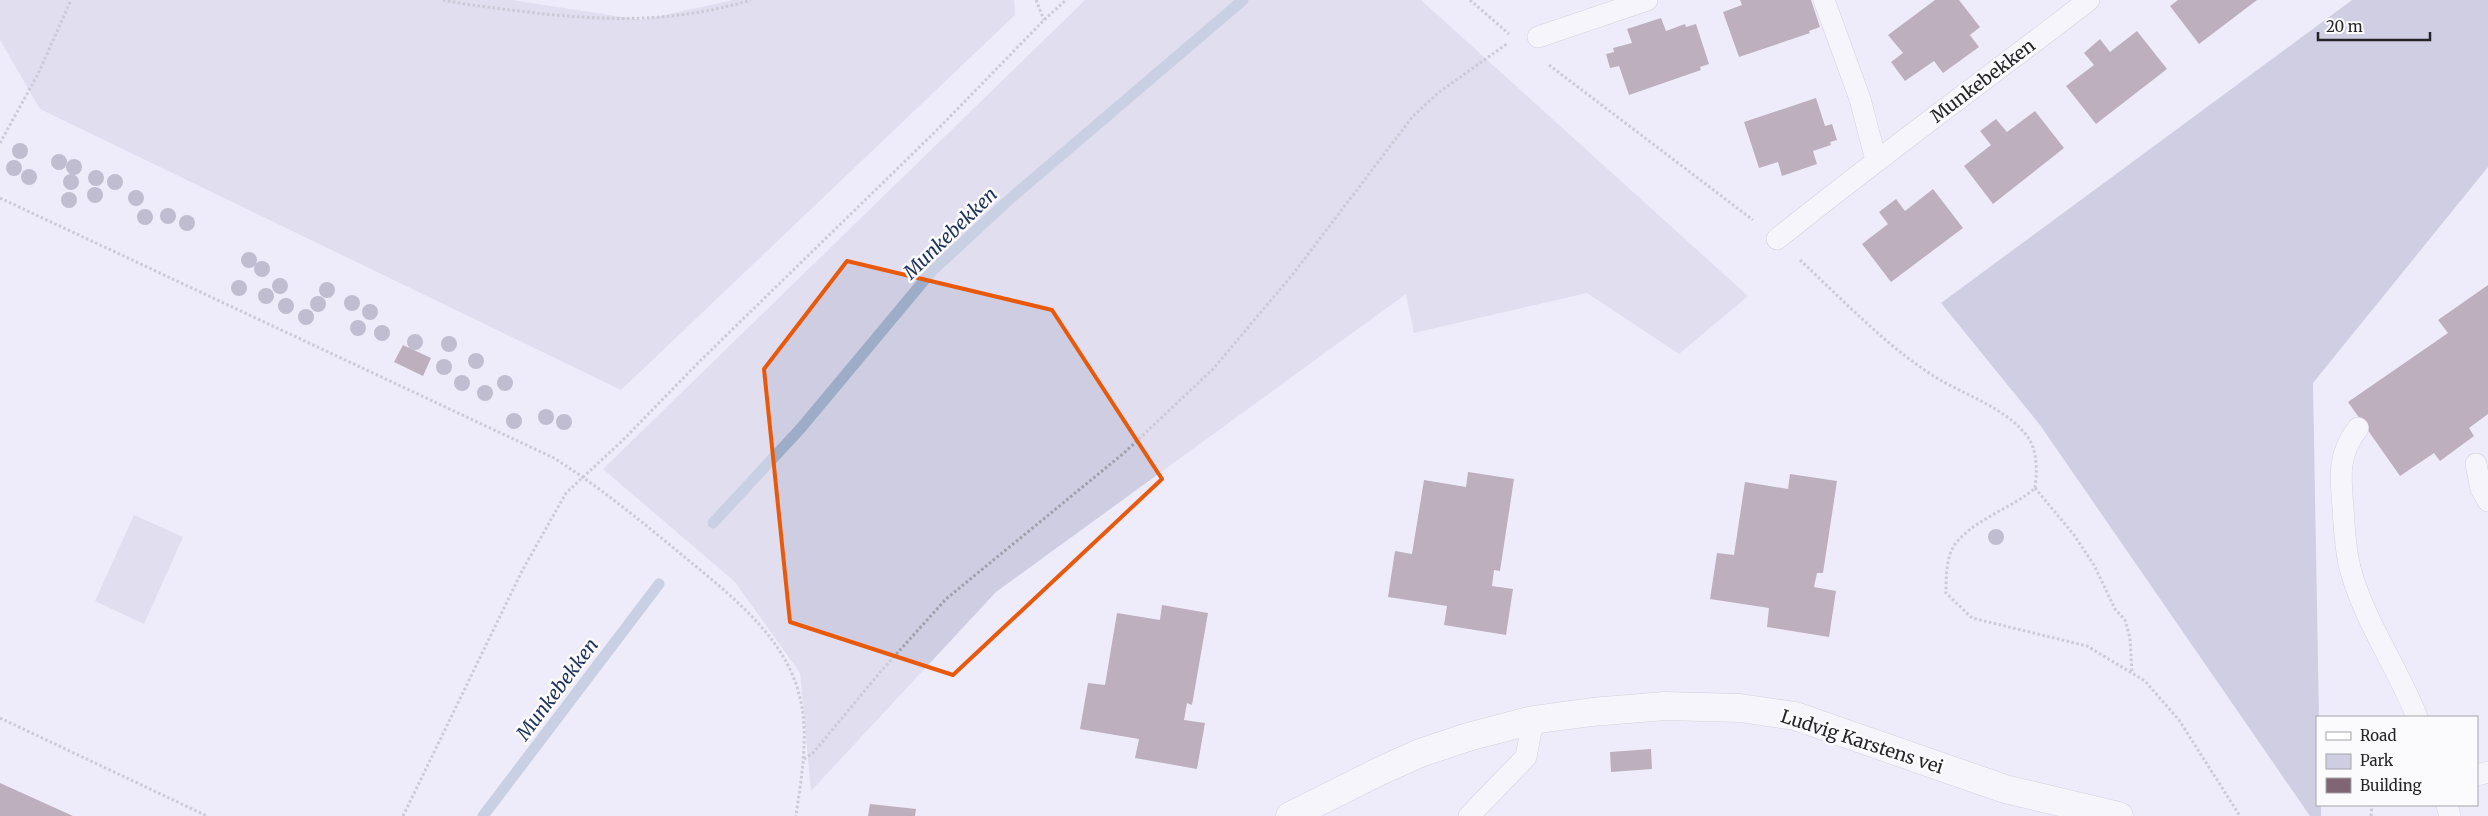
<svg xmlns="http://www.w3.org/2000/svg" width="2488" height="816" viewBox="0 0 2488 816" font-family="Merriweather,serif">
  <rect width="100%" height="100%" fill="#eeecfa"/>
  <path fill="#cfcde2" d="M0,0H512L642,20L733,0H1014L1015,15L621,390L40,109L0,40Z
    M1085,0H1421L1748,296L1679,354L1587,293L1414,333L1406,294L996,592L811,791L800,673L735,582L603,469Z
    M134,515L183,537L144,624L95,601Z"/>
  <path fill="#aba8c5" d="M2352,0H2488V167L2313,383L2319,717H2317V805H2321V816H2310L2040,425L1941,303Z"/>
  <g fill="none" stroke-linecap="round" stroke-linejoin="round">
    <path stroke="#9dadc7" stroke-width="11" d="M713,523L801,428L932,271L1011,198L1243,0
      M483,816L659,584"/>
  </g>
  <path fill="#806574" d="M1740,0H1811L1820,27L1809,31L1810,33L1739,57L1723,12L1742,5Z
    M1935,0H1959L1980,27L1970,35L1979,47L1943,73L1934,61L1905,81L1891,62L1903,53L1888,35Z
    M2178,0H2257L2199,44L2170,6Z
    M1661,18L1666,31L1685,24L1686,27L1696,24L1709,64L1700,67L1701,70L1629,95L1619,66L1610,68L1606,54L1614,52L1613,48L1632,43L1627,29Z
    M2137,31L2167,69L2096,124L2066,86L2094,65L2084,53L2100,39L2110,52Z
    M1816,98L1825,126L1832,124L1837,140L1830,142L1831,145L1813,151L1817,164L1782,176L1778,162L1759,168L1744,122Z
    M2035,111L2064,148L1993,204L1964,166L1991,145L1980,131L1996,119L2007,132Z
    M1933,189L1963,228L1891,282L1862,244L1888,224L1879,212L1896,199L1905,211Z
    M2488,285V414L2469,428L2474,436L2440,461L2434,453L2400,476L2348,402L2448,333L2438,320Z
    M403,345L431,358L423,376L394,362Z
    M1468,472L1514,479L1500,571L1494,570L1492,586L1513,589L1506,635L1444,625L1447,606L1388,597L1395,551L1412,554L1424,480L1466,487Z
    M1790,474L1837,481L1823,573H1817L1814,587L1836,591L1829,637L1767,627L1769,608L1710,599L1717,553L1734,555L1745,482L1788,489Z
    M1162,605L1208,613L1192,705L1187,703L1184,720L1205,723L1197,769L1135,758L1139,739L1080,729L1088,683L1105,685L1117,613L1160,620Z
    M1651,749L1652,769L1611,772L1610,752Z
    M0,783L73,816H0Z
    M870,804L916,809L915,816H868Z"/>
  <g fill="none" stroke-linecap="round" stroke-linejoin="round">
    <g stroke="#afaebb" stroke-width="22">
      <path id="service" d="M1824,0L1860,99L1876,160
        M1538,37L1647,0
        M1777,239C1879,157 1985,80 2089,0
        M2358,428C2338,454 2340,475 2343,507C2344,527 2345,548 2350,568C2364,621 2397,666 2417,717
        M2476,464L2481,489L2488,501
        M2477,775L2488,772
        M2447,805L2450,816
        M1469,816L1526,757L1533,720"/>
    </g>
    <g stroke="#afaebb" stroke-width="29">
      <path id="minor" d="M1290,816L1378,772L1420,753L1468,737L1533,720L1592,712L1665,706L1740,708L1795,716L2005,789L2119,816"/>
    </g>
    <path stroke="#a19faa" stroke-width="3" stroke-dasharray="2.5 2.5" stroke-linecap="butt" d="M443,0C468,5 494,8 519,11C601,21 671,24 751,0
      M1036,0L1044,20
      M1470,0L1509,34
      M1549,65L1753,220
      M0,143L38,74L71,0
      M0,198L554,458C598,486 636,517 676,550C719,586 777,628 796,684C811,727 802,773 796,816
      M1800,260C1842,299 1883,343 1932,375C1963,395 2004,406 2027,436C2038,450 2037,472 2035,488C2011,509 1976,518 1955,544C1946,557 1946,579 1946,593L1972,618L2087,646L2145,681L2179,720L2240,816
      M2035,488L2074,535L2094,565L2115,609L2125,620L2130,638L2132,673
      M0,718L207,816
      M804,759L813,753L882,670L946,599L1124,453L1213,369L1293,274L1413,116L1438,93L1508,43
      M403,816L522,571L566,493L622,441L700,361L937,130L1044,20L1066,0
      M2371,816L2372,805"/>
    <use href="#service" stroke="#fff" stroke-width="21"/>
    <use href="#minor" stroke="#fff" stroke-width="28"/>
  </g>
  <g fill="#8883a0">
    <circle cx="20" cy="151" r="8"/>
    <circle cx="59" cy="162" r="8"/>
    <circle cx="74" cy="167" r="8"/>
    <circle cx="14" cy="168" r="8"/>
    <circle cx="29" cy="177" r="8"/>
    <circle cx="96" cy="178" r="8"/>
    <circle cx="71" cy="182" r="8"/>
    <circle cx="115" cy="182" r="8"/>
    <circle cx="95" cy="195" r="8"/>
    <circle cx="136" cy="198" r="8"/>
    <circle cx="69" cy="200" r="8"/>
    <circle cx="168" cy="216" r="8"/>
    <circle cx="145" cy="217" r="8"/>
    <circle cx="187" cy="223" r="8"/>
    <circle cx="249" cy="260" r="8"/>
    <circle cx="262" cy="269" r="8"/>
    <circle cx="280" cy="286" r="8"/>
    <circle cx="239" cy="288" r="8"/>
    <circle cx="327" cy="290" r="8"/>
    <circle cx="266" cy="296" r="8"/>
    <circle cx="352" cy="303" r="8"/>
    <circle cx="318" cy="304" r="8"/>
    <circle cx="286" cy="306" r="8"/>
    <circle cx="370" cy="312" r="8"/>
    <circle cx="306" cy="317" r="8"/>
    <circle cx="358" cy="328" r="8"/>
    <circle cx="382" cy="333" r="8"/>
    <circle cx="415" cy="342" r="8"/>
    <circle cx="449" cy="344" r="8"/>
    <circle cx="476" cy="361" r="8"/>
    <circle cx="444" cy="367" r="8"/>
    <circle cx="462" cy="383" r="8"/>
    <circle cx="505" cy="383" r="8"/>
    <circle cx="485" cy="393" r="8"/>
    <circle cx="546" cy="417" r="8"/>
    <circle cx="514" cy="421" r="8"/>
    <circle cx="564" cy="422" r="8"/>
    <circle cx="1996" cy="537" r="8"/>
  </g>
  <path d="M0 0H2488V816H0ZM847,261L1052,310L1162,479L953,675L790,622L764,369Z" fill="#eeecfa" fill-opacity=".55" fill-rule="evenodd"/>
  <path fill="none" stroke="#e8590c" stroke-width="4" stroke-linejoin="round" d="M847,261L1052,310L1162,479L953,675L790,622L764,369Z"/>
  <g text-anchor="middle" stroke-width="5" stroke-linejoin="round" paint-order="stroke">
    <g font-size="18" fill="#242429" stroke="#fbfbfe">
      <text transform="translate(1983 81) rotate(-37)" y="6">Munkebekken</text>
      <text transform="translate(1862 742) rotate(18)" y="6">Ludvig Karstens vei</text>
    </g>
    <g font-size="19" font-style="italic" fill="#1e3258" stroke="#fbfbfe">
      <text transform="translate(950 233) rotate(-44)" y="7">Munkebekken</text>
      <text transform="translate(557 689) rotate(-53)" y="7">Munkebekken</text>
    </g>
  </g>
  <rect x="2316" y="716" width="162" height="90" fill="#fbfbfe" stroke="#a5a5a9"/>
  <rect x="2326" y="732" width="25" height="8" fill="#ffffff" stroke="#a5a5a9"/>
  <text x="2360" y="741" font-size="15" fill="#242429">Road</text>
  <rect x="2326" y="754" width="25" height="15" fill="#cfcde2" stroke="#a5a5a9"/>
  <text x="2360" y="766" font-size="15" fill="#242429">Park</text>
  <rect x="2326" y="778" width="25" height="15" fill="#806574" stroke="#a5a5a9"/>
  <text x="2360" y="791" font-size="15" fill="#242429">Building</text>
  <path d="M2318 32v8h112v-8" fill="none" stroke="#242429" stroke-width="2.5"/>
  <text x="2326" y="32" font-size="15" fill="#242429" stroke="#fbfbfe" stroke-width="4" paint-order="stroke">20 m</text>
</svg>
